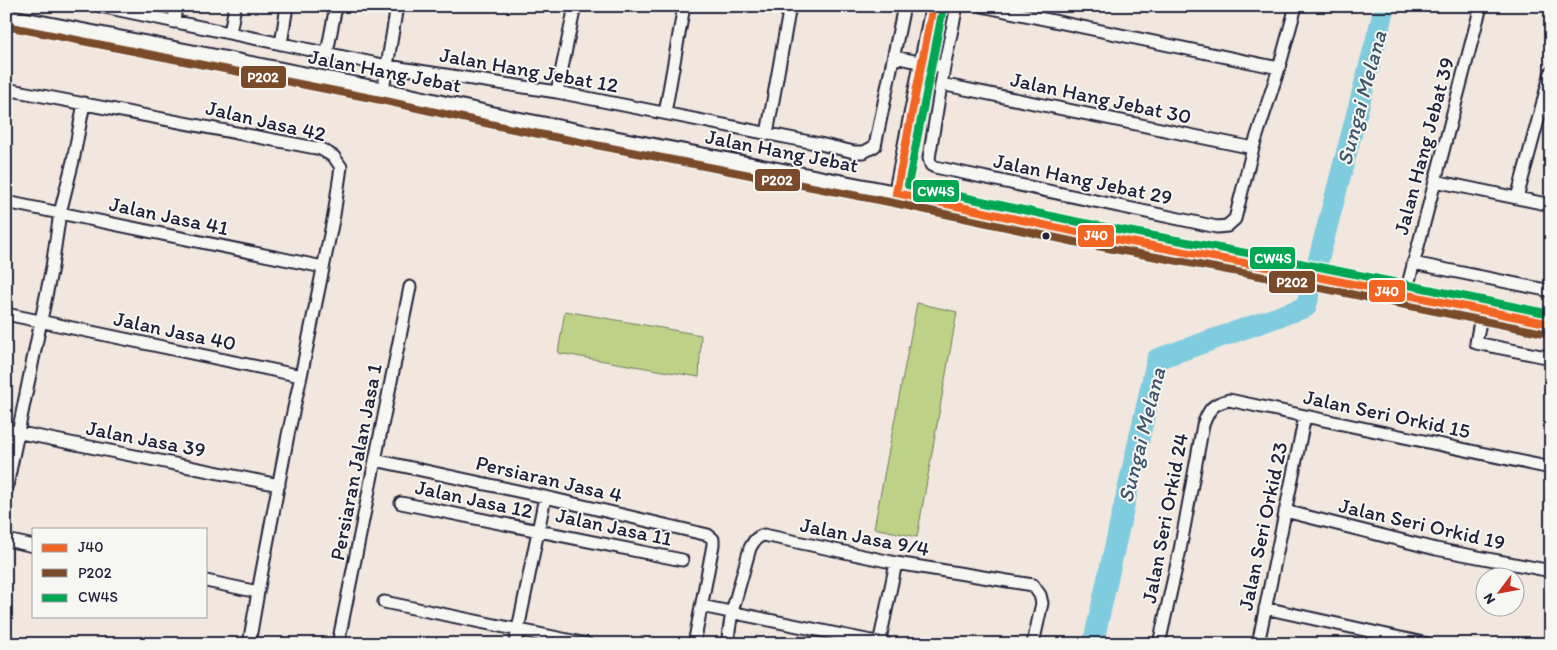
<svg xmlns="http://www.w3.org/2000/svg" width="1557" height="650" viewBox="0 0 1557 650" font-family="Itim,sans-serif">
  <rect width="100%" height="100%" fill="#f1e7de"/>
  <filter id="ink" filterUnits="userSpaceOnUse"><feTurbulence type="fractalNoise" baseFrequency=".02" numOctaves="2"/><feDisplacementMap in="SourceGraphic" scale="10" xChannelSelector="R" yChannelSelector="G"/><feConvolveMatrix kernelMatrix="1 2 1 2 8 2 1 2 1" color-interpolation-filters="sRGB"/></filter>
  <g filter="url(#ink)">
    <path fill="#bed287" stroke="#707a61" d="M917,303L957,312L917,537L874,528Z
      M565,311L701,335L699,377L558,353Z"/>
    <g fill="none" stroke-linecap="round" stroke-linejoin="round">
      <path stroke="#80ccdf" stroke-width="21" d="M1093,644L1157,359L1306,307L1385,6"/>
      <g stroke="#22223b" stroke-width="15">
        <path id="minor" d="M100,6L387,66L557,92L820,144L854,152H864L875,146L904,6
          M957,6L944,67L929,158L931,165L935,167L1217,227L1227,226L1235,219L1253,148L1279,68L1296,6
          M982,6L1279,68
          M174,22L176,6
          M230,33L235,6
          M281,44L287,6
          M327,53L336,6
          M894,57L944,67
          M941,84L1253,148
          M6,89L321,149L334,157L341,167L334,215L301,376L288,435L258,592L249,644
          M383,90L397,6
          M557,92L575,6
          M665,113L684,6
          M767,134L790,6
          M1435,181L1551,205
          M1517,198L1551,72
          M6,202L323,267
          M1413,263L1551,291
          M1405,296L1481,6
          M1482,311L1476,343L1551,358
          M6,314L301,376
          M6,430L279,485
          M375,460L545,497L708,535L713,539V545L694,644
          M6,491L52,267L60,213L73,161L84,103
          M401,503L682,560
          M1285,511L1436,549L1551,571
          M6,540L34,546
          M206,581L258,592
          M384,602L587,644
          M701,606L886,644
          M1265,608L1428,644
          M338,644L410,287
          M515,644L545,497
          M727,644L732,612L750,548C754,541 756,537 764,535L896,563L1033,585L1040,595L1042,603L1033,644
          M879,644L896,563
          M1159,644L1180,550L1203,425C1209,409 1212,404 1229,400L1551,468
          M1258,644L1305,416"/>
      </g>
      <g stroke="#22223b" stroke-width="18">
        <path id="tertiary" d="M6,16L383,90L510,118L896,193L1077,232L1288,271L1551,324
          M896,193L933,6"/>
      </g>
      <use href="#minor" stroke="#f6f6f2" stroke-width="11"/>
      <use href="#tertiary" stroke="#f6f6f2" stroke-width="14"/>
      <g stroke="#f6f6f2" stroke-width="11">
        <path id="bus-1" d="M896,193L1077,232L1288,271L1551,324
          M896,193L933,6"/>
      </g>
      <g stroke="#f6f6f2" stroke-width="11">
        <path id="bus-2" d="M6,26L381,100L508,128L894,203L1075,242L1286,281L1549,334"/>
      </g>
      <g stroke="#f6f6f2" stroke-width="11">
        <path id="bus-3" d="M943,8L908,185L1079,222L1290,261L1551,314"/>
      </g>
      <use href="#bus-1" stroke="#f26522" stroke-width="8"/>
      <use href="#bus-2" stroke="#7a4b2a" stroke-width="8"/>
      <use href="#bus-3" stroke="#00a651" stroke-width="8"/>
    </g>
  </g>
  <circle fill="#22223b" stroke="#f6f6f2" stroke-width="2" cx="1046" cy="236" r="4.5"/>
  <g text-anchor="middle" stroke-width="4" stroke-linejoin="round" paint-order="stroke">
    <g font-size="21" fill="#22223b" stroke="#f6f6f2">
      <text transform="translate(529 70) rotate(10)" y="7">Jalan Hang Jebat 12</text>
      <text transform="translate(385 71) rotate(11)" y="7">Jalan Hang Jebat</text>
      <text transform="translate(1101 98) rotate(12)" y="7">Jalan Hang Jebat 30</text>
      <text transform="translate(266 121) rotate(13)" y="7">Jalan Jasa 42</text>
      <text transform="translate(1424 146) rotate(-75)" y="7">Jalan Hang Jebat 39</text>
      <text transform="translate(782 151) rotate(11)" y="7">Jalan Hang Jebat</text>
      <text transform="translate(1083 179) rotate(12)" y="7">Jalan Hang Jebat 29</text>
      <text transform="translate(169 216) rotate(12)" y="7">Jalan Jasa 41</text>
      <text transform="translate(175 331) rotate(12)" y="7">Jalan Jasa 40</text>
      <text transform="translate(1387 414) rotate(12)" y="7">Jalan Seri Orkid 15</text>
      <text transform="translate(146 439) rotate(11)" y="7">Jalan Jasa 39</text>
      <text transform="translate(356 462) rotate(-79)" y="7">Persiaran Jalan Jasa 1</text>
      <text transform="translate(549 479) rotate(13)" y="7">Persiaran Jasa 4</text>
      <text transform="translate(474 499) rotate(12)" y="7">Jalan Jasa 12</text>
      <text transform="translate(1165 518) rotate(-79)" y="7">Jalan Seri Orkid 24</text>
      <text transform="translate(1422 524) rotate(13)" y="7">Jalan Seri Orkid 19</text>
      <text transform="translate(1263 526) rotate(-78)" y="7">Jalan Seri Orkid 23</text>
      <text transform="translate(614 527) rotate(12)" y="7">Jalan Jasa 11</text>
      <text transform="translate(865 537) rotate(11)" y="7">Jalan Jasa 9/4</text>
    </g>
    <g font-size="22" font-style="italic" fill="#3e556c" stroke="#f6f6f2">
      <text transform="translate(1361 98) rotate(-75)" y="8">Sungai Melana</text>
      <text transform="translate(1141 435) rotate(-76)" y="8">Sungai Melana</text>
    </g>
  </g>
  <g stroke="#f6f6f2" stroke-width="2">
    <rect x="240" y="65" width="47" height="24" rx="5" fill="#7a4b2a"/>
    <rect x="754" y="168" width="47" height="24" rx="5" fill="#7a4b2a"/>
    <rect x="912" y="179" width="48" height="24" rx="5" fill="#00a651"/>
    <rect x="1077" y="224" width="38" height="24" rx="5" fill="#f26522"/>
    <rect x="1249" y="246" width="47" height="24" rx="5" fill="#00a651"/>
    <rect x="1268" y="270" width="48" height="24" rx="5" fill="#7a4b2a"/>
    <rect x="1368" y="279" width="38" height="24" rx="5" fill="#f26522"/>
  </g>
  <g font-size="14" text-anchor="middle" font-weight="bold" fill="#fff">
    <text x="263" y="82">P202</text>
    <text x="777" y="185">P202</text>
    <text x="936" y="196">CW4S</text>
    <text x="1096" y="240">J40</text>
    <text x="1273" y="263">CW4S</text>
    <text x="1292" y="287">P202</text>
    <text x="1387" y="296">J40</text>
  </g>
  <rect width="1557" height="650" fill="none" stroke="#f6f6f2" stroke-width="25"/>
  <rect x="12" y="12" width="1532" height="625" fill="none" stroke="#22223b" stroke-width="2" filter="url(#ink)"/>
  <rect x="32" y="528" width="175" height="90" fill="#f6f6f2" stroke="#a1a1a9"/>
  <rect x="42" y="544" width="25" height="8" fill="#f26522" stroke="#a1a1a9"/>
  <text x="78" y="552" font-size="15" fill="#22223b">J40</text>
  <rect x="42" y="569" width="25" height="8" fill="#7a4b2a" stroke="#a1a1a9"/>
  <text x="78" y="578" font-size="15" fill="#22223b">P202</text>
  <rect x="42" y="594" width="25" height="8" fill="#00a651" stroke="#a1a1a9"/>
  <text x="78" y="602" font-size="15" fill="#22223b">CW4S</text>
  <g transform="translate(1500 592) rotate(238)"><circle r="24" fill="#f6f6f2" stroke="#a1a1a9"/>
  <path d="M0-4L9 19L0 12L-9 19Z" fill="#c8321e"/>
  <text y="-8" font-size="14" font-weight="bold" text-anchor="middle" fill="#22223b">N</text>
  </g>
</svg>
